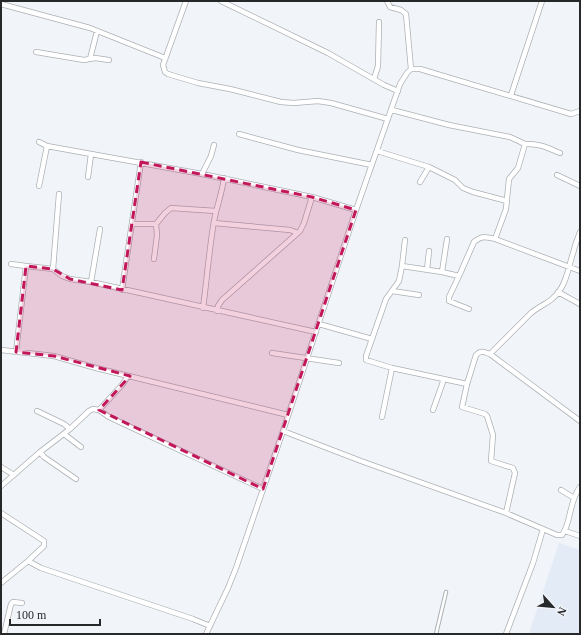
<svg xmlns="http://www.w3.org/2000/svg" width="581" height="635" viewBox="0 0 581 635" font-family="'Times New Roman',serif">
  <rect width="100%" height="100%" fill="#f1f5fa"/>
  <path fill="#e2ebf6" d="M559,543L580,550V634H529Z"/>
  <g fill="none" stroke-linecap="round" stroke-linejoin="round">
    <g stroke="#acb0b4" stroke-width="4.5">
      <path id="service" d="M436,634L446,592"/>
    </g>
    <g stroke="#acb0b4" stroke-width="6">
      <path id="minor" d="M186,1L163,65L165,72L168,74L198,83L230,89L281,102L294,103L318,101L331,103L388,119
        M221,1L328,53L384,85L398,91
        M387,1L390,7L401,10L406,14L411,69
        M1,4L90,28L165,58
        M36,52L84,60L95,58L109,60
        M90,59L97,31
        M374,79L378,66L379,22
        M511,95L542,1
        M392,110L449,125L510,137L525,144L518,168L509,179L506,209L495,239
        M239,134L298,150L372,165
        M39,142L47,146L202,174L312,197L356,210
        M525,144C539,143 548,148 560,153
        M377,151L429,167L455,180L463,188L473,192L507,201
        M202,174L211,156L214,145
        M557,175L580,186
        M88,177L91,154
        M420,182L429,167
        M39,186L47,146
        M214,223L290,230L298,233
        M132,224H156L165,213L171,208L216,211
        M154,259L157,235L156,224
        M11,264L26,266
        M402,266L405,240
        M53,269L59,194
        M427,270L429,251
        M442,272L447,239
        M459,276L449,297V301L469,309
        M91,282L100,229
        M122,290L141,162
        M392,291L419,295
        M558,292L580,304
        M203,308C207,279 209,250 214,221C217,206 222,193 224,178
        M217,311L218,306L222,300L300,231L304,223L312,197
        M319,324L372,339
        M1,350L54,356L96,368L288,415
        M16,352L26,266L53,269L62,276L70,279L91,282L316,332
        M272,353L339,363
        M490,354L580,421
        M467,384L392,368L366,360V356L372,339L386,299L399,281L402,266L442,272L459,276L474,242C482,235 486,237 495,239L580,271
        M99,410L109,417L263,489
        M433,410L444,379
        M37,411L64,424L70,429
        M382,417L392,368
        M283,431L361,461L506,513L557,535H562C571,524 569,501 580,487
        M64,434L81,447
        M40,452L44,457L76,479
        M1,467L14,475
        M1,486L40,452L70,429L89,411L93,409L99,410L122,385L128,376
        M561,490L574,498
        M1,513L44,541V546L28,561L1,583
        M506,513L515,473L513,468L491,461L493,435L487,416L485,414L462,407L467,384L476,355C481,350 484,352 490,354L530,314C537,307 547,304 553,298C567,286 568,267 574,250C575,244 578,238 580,232
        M565,531L580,536
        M28,561L41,568L193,619L210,626
        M4,634L11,604L13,602L22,603
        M206,634L228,588L236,568L283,431L356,210L400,84L407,73L411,69H420L571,114L580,111
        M506,634L533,563L543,529"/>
    </g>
    <use href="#service" stroke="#fff" stroke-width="2.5"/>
    <use href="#minor" stroke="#fff" stroke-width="4.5"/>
  </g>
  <path fill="#c2185b" fill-opacity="0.2" stroke="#c2185b" stroke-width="3" stroke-dasharray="8 5" stroke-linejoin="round" d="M141,162L312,197L356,210L263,489L99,410L130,376L54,356L16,352L26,266L53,269L70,279L122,290Z"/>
  <rect width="581" height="635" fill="none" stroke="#26282a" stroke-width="4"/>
  <g transform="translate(553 607) rotate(117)" stroke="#f1f5fa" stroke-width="3" paint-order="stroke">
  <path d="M0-3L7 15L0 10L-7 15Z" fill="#26282a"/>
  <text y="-6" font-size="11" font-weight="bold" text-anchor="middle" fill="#26282a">N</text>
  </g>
  <path d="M10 619v6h90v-6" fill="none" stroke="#26282a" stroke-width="2"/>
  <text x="16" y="619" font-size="12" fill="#26282a" stroke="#f1f5fa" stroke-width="3" paint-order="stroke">100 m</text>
</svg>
